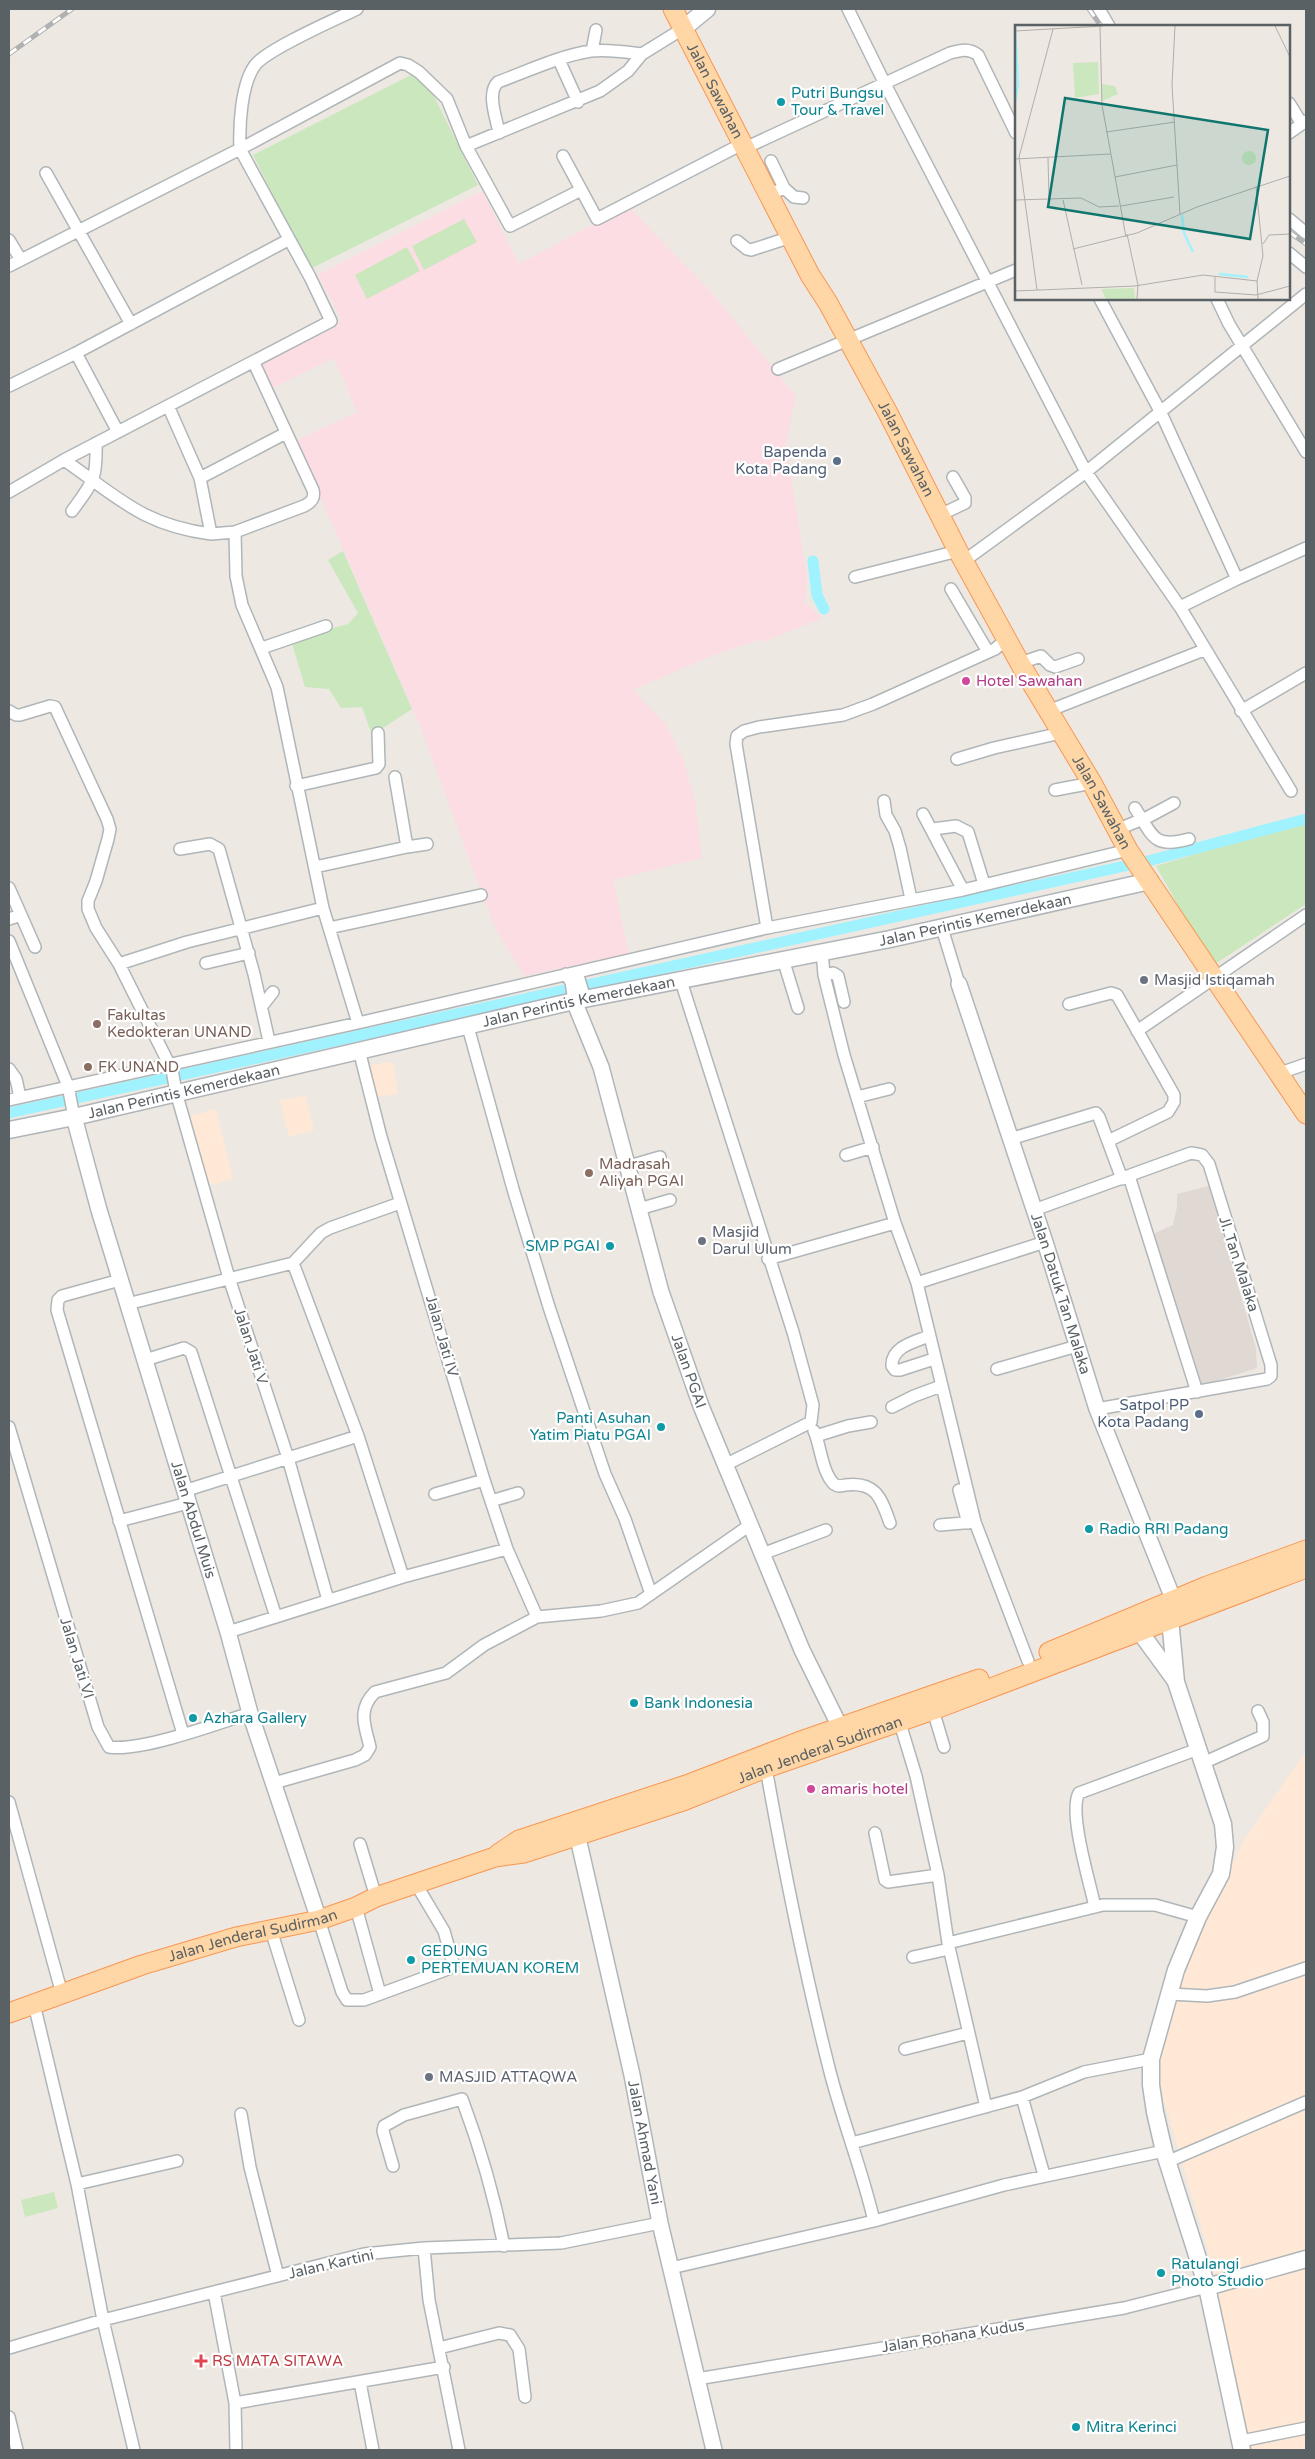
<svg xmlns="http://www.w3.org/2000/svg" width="1315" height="2459" viewBox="0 0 1315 2459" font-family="'Varela Round',sans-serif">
  <rect width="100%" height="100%" fill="#eee8e2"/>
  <path fill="#ffe9d6" d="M393,1062L398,1094L373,1097L370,1065Z
    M305,1096L314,1130L289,1137L280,1100Z
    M216,1109L233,1179L207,1186L189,1117Z
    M1303,1755H1306V2450H1245L1214,2271L1155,2070L1196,1931L1245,1839Z"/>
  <path fill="#e0d9d3" d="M1209,1186L1256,1348L1257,1368L1201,1386L1153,1234L1173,1225L1177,1207V1194Z"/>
  <path fill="#fcdde3" d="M482,191L519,264L628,206L713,294L796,396L786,444L807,578L805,602L822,618L763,642L762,639L711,656L633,690L667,726L684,761L695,802L702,858L613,880L629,954L524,976L494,926L418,721L296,441L357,412L334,358L270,389L258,364L341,319L318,275Z"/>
  <path fill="#cae7bd" d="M421,70L478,185L310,269L253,155Z
    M464,219L477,242L424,270L412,246Z
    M407,247L420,271L367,299L355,275Z
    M343,551L412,709L372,735L362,707L341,708L329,689L305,687L291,640L348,624L358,613L328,560Z
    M1306,821V904L1212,966L1156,866Z
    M54,2192L58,2208L25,2217L21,2200Z"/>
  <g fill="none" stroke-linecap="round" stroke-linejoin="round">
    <path stroke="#a1f2ff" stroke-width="11" d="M813,561L817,595L824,609
      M9,1113L1152,860L1306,819"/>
    <g stroke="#b0b6b8" stroke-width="14">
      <path id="minor" d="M848,9L885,84L1086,472L1180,607L1291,791
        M1099,9L1109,26
        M592,51L596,30
        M559,60L578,102
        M1289,103L1302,124
        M499,133C497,120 486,93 498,82C528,71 559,56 591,51C608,49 626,52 642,54
        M1289,133L1306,121
        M466,146L600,91L628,71L642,54L684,28
        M745,148L950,53C961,50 969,48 978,55L1016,133
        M563,156L597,219L742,144
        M771,161L784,188
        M46,173L131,324
        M769,195L784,188L794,197L803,198
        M1289,219L1306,233
        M9,240L21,260
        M737,241L747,249L751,250L791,237
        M1289,253L1306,267
        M9,266L240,149L400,63L408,65L419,72L447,99L466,146L510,226L581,190
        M1100,299L1161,413L1237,579L1180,607
        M1217,299L1229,324L1306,452
        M76,353L118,432
        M254,363L313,490C315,498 312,502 304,506L235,532L211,534L200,478L286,433
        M778,369L1016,270
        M9,386L76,353L288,240
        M169,408L200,478
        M64,460C118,497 142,525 211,534
        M9,492L64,460L331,321L310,277L240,149C239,126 241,82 256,64C270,48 334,20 357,9
        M72,511C93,482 97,480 96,443
        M940,515L965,503V498L953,477
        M235,532L236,576L242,605L277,687L323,908L358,1023
        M964,561L1086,472L1306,294
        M855,577L958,551
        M1237,579L1306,548
        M951,589L988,652
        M262,648L326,626
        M1020,663L1041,656L1050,665L1055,667L1078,659
        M9,711L16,715H20L50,706L55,707L107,819L110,829L108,839L96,881L88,901V909L96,928L119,964L172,1070L176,1092L229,1278L288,1458L328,1600
        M1048,711L1204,650
        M1241,711L1306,673
        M957,759L994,748L1061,733
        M296,786L376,768L379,764L378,733
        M1055,790L1092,783
        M884,801L886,815L895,831L900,848L911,899
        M1135,808C1153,836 1153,849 1189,839
        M923,814L963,890
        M933,829L956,826L968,832L984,884
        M1116,830L1148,817L1174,803
        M407,847L427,844
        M180,849L210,844L219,849L254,974L269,1041
        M315,867L407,847L395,777
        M9,888L21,915L9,919
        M21,915L35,947
        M329,928L481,895
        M767,928L736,744L737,736L744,731L759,727L843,715L873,704L995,649L1007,639
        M942,928L959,984
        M9,941L68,1086L74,1117
        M822,951L824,975L844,1055L895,1223L917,1283L975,1522L1028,1661
        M783,959L798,1008
        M206,963L249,953
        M119,964L187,942L323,908
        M577,972L585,999
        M566,974L571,982L574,1001
        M824,975L833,973L838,976L844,1002
        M681,981L793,1332L813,1405L811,1422L725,1465
        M1069,1004L1111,993L1117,995L1174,1095V1102L1168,1112L1108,1141
        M262,1006L273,992
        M468,1027L513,1189L549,1307L605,1474L625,1519L651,1594
        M1137,1031L1306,915
        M359,1050L381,1137L484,1480L507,1549L537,1617
        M9,1069L16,1079L20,1097
        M1280,1073L1306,1064
        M857,1097L889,1089
        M9,1100L358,1023L767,928L963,890L1128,850
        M1010,1139L1096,1113L1099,1117L1122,1179
        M846,1155L873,1147
        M629,1166L660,1157
        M1129,1176L1197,1392
        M639,1209L670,1200
        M1034,1210L1191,1153L1202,1155L1209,1164L1271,1365V1376L1267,1379L1097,1409
        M768,1259L895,1223
        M293,1263L358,1436L403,1577
        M120,1280L62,1296L58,1300L57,1310L183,1734
        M917,1283L1045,1242
        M127,1304L293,1263L321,1233L330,1228L400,1203
        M929,1336C914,1342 891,1347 892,1366L895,1370H900L934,1359
        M145,1360L184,1348L191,1352L276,1617
        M997,1369L1077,1346
        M892,1407L914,1396L941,1386
        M9,1427L98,1727L109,1747C140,1752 217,1724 250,1713
        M814,1431L816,1436L848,1426L871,1422
        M816,1436C821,1451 823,1473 834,1484C838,1487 841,1486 845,1485C876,1481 881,1498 890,1523
        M959,1490L968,1523
        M184,1491L358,1436
        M435,1494L484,1480
        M491,1501L518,1493
        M119,1521L188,1503
        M940,1525L975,1522
        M762,1554L826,1530
        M228,1632L403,1577L507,1549
        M933,1710L944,1747
        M899,1720L916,1776L938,1875L948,1943L986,2107
        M1203,1763L1263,1736V1722L1258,1711
        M766,1768C784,1869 804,1969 829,2068C842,2120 862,2169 874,2221
        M274,1783L355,1760L365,1755L370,1747C365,1726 357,1710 375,1692L446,1673L484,1645L537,1617L601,1611L638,1603L750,1525
        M9,1802L62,1994
        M875,1833L885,1880L888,1882L938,1875
        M360,1844L376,1897
        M356,1907L380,1994
        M1095,1907C1090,1883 1068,1812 1079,1793L1198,1749
        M319,1920L342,1992L347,2000H364L448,1969L453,1963L444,1931L416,1884
        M271,1930L299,2020
        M948,1943L1103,1905H1155L1198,1917
        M913,1957L949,1949
        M1170,1994L1207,1996L1235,1992L1306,1968
        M34,2004L77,2184L103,2320L134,2450
        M905,2049L968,2033
        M1022,2097L1044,2175
        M241,2114L250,2167L278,2276
        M852,2143L1022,2097L1084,2072L1151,2059
        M1169,2161L1306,2102
        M393,2166L383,2131L384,2126L404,2115L462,2099C480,2147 494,2195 504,2246
        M77,2184L177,2161
        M424,2248L429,2300L459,2450
        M671,2268L874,2221L1004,2185L1164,2151
        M214,2292L235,2403L236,2450
        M9,2348L103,2320L364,2254L424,2248L561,2243L660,2223
        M439,2348L499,2333L510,2335L519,2349L525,2397
        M697,2379L1124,2308L1207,2287
        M360,2382L373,2450
        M235,2403L444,2367
        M9,2417L17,2450
        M1241,2441L1306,2428"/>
    </g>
    <g stroke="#b0b6b8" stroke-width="18">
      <g id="tertiary">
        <path id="s1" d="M959,984L1045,1242L1097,1409L1174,1601"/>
        <path id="s2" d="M574,1001L601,1067L661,1292L701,1406L802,1650L840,1727"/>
        <path id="s3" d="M74,1117L99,1210L228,1632L250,1713L319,1920"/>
        <path id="s4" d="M575,1825L632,2075L660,2223L714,2450"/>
      </g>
    </g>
    <g stroke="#afb5b8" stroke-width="19">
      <g id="secondary">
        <path d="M684,28L707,9"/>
        <path id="s5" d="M9,1130L74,1117L574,1001L890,939L1150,881"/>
        <path d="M1170,1619L1176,1682L1223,1824L1225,1847L1221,1874L1198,1917L1176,1970L1151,2059V2085L1155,2112L1164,2151L1207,2287L1242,2450"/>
        <path d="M1140,1632L1175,1680"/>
        <path d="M1207,2287L1306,2259"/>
      </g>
    </g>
    <g stroke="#f89752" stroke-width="21">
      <g id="primary">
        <path id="s6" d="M673,9L810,275L828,303L888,413L958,551L1022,667L1092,783L1128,850L1306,1114"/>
        <path d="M1049,1652L1207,1586L1306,1550"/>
        <path d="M498,1854L519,1840L686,1785L798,1742L979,1679"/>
        <path id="s7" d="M9,2013L142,1965L236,1937L319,1920L356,1907L376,1897L495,1857L524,1853L683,1801L766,1768L933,1710L1306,1568"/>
      </g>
    </g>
    <use href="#minor" stroke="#fff" stroke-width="11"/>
    <use href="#tertiary" stroke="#fff" stroke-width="15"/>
    <use href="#secondary" stroke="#fff" stroke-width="16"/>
    <use href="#primary" stroke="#ffd6a6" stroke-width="19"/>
    <g stroke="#b0b1b2" stroke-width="5">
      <path id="rail" d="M1089,9L1101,26
        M9,54L72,9
        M1289,232L1306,244"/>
    </g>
    <use href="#rail" stroke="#fff" stroke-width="3" stroke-dasharray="9" stroke-linecap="butt"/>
  </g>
  <g fill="#0f9aa8" stroke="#fff" stroke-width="2">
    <circle cx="781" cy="102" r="5"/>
    <circle cx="610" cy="1246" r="5"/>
    <circle cx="661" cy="1427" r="5"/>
    <circle cx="1089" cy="1529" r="5"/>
    <circle cx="634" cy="1703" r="5"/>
    <circle cx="193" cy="1718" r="5"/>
    <circle cx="411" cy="1960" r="5"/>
    <circle cx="1161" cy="2273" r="5"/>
    <circle cx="1076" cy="2427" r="5"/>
  </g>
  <g fill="#5c6f8a" stroke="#fff" stroke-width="2">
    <circle cx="837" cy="461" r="5"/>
    <circle cx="1199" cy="1414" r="5"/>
  </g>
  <g fill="#d1479c" stroke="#fff" stroke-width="2">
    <circle cx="966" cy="681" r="5"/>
    <circle cx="811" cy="1789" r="5"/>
  </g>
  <g fill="#6b7280" stroke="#fff" stroke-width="2">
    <circle cx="1144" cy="980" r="5"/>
    <circle cx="702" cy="1241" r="5"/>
    <circle cx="429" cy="2077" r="5"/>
  </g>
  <g fill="#8d6e63" stroke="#fff" stroke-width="2">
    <circle cx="97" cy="1024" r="5"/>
    <circle cx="88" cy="1067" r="5"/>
    <circle cx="589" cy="1173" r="5"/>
  </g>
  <path fill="#e0444e" stroke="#fff" stroke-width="2" d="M198.5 2353.5h5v5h5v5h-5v5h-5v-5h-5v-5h5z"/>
  <g text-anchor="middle" stroke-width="4.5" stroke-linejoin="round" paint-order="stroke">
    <g font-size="15" fill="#5a6164" stroke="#fff">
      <text dy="5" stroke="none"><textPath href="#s6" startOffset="92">Jalan Sawahan</textPath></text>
      <text dy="5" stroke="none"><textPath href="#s6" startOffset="498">Jalan Sawahan</textPath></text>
      <text dy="5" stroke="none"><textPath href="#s6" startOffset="902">Jalan Sawahan</textPath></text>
      <text dy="5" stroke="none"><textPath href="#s5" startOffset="989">Jalan Perintis Kemerdekaan</textPath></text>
      <text dy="5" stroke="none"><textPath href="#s5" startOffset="584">Jalan Perintis Kemerdekaan</textPath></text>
      <text dy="5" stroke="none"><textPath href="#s5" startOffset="179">Jalan Perintis Kemerdekaan</textPath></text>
      <text transform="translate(1239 1264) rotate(72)" y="5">Jl. Tan Malaka</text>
      <text dy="5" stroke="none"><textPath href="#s1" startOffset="326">Jalan Datuk Tan Malaka</textPath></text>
      <text transform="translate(442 1336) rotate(74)" y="5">Jalan Jati IV</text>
      <text transform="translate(251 1346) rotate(72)" y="5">Jalan Jati V</text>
      <text dy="5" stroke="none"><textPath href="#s2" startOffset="388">Jalan PGAI</textPath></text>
      <text dy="5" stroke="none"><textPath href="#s3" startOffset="420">Jalan Abdul Muis</textPath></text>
      <text transform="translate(77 1658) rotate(73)" y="5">Jalan Jati VI</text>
      <text dy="5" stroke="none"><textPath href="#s7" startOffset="854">Jalan Jenderal Sudirman</textPath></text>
      <text dy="5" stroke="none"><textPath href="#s7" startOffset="256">Jalan Jenderal Sudirman</textPath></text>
      <text dy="5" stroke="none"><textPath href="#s4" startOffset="325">Jalan Ahmad Yani</textPath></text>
      <text transform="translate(331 2264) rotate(-13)" y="5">Jalan Kartini</text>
      <text transform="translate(953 2336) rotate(-9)" y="5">Jalan Rohana Kudus</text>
    </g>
    <g font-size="15" fill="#0d838f" stroke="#fff" text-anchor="start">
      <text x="791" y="98">Putri Bungsu<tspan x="791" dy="17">Tour &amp; Travel</tspan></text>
      <text x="600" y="1251" text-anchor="end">SMP PGAI</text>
      <text x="651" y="1423" text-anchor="end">Panti Asuhan<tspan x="651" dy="17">Yatim Piatu PGAI</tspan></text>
      <text x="1099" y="1534">Radio RRI Padang</text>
      <text x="644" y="1708">Bank Indonesia</text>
      <text x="203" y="1723">Azhara Gallery</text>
      <text x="421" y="1956">GEDUNG<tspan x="421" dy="17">PERTEMUAN KOREM</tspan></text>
      <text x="1171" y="2269">Ratulangi<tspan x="1171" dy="17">Photo Studio</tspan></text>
      <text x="1086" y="2432">Mitra Kerinci</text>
    </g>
    <g font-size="15" fill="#4e5e75" stroke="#fff" text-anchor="end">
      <text x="827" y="457">Bapenda<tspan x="827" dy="17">Kota Padang</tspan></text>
      <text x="1189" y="1410">Satpol PP<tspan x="1189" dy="17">Kota Padang</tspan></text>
    </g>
    <g font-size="15" fill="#b23c85" stroke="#fff" text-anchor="start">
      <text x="976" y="686">Hotel Sawahan</text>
      <text x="821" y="1794">amaris hotel</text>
    </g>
    <g font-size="15" fill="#5b616d" stroke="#fff" text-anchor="start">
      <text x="1154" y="985">Masjid Istiqamah</text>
      <text x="712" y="1237">Masjid<tspan x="712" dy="17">Darul Ulum</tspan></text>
      <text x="439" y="2082">MASJID ATTAQWA</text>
    </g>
    <g font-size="15" fill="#785e54" stroke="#fff" text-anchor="start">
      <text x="107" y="1020">Fakultas<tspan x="107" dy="17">Kedokteran UNAND</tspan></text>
      <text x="98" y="1072">FK UNAND</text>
      <text x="599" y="1169">Madrasah<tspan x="599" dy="17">Aliyah PGAI</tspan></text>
    </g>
    <g font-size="15" fill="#be3a42" stroke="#fff" text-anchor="start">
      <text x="212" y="2366">RS MATA SITAWA</text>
    </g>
  </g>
  <g transform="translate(1015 25)">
    <rect width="275" height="275" fill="#eee8e2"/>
    <path d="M83,37L84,69L60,73L58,38ZM86,59L100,61L103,69L87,76ZM227 133a7 7 0 1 1 14 0a7 7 0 1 1-14 0ZM119,263L120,274H91L86,264Z" fill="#cae7bd"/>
    <path fill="none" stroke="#a1f2ff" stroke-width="2.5" d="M0,78L3,59L0,1M167,190L169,208L178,227M204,249L233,252"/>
    <path fill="none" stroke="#afaeac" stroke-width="1" d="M85,1L87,80L111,212M160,1L157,60L165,189M260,1L275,32M0,6L88,1M91,107L160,97M33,133L34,175M0,134L95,129M100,152L162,140M241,161L248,231L242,256L243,274M0,175L66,173L84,182L104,181M48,175L67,260M106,181L159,172M112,209L123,260L122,274M248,219L254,210L275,209M58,224L122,208L182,182L275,151M200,252V267L241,270M22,265L4,132L38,4M0,266L120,261L188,250L242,256M241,270L275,261"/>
    <path fill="#0f766e" fill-opacity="0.15" stroke="#0f766e" stroke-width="2.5" d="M50,73L253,105L235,214L33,182Z"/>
    <rect width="275" height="275" fill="none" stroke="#5a6164" stroke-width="2.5"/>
  </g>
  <rect width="1315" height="2459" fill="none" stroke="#5a6164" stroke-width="20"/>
</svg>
